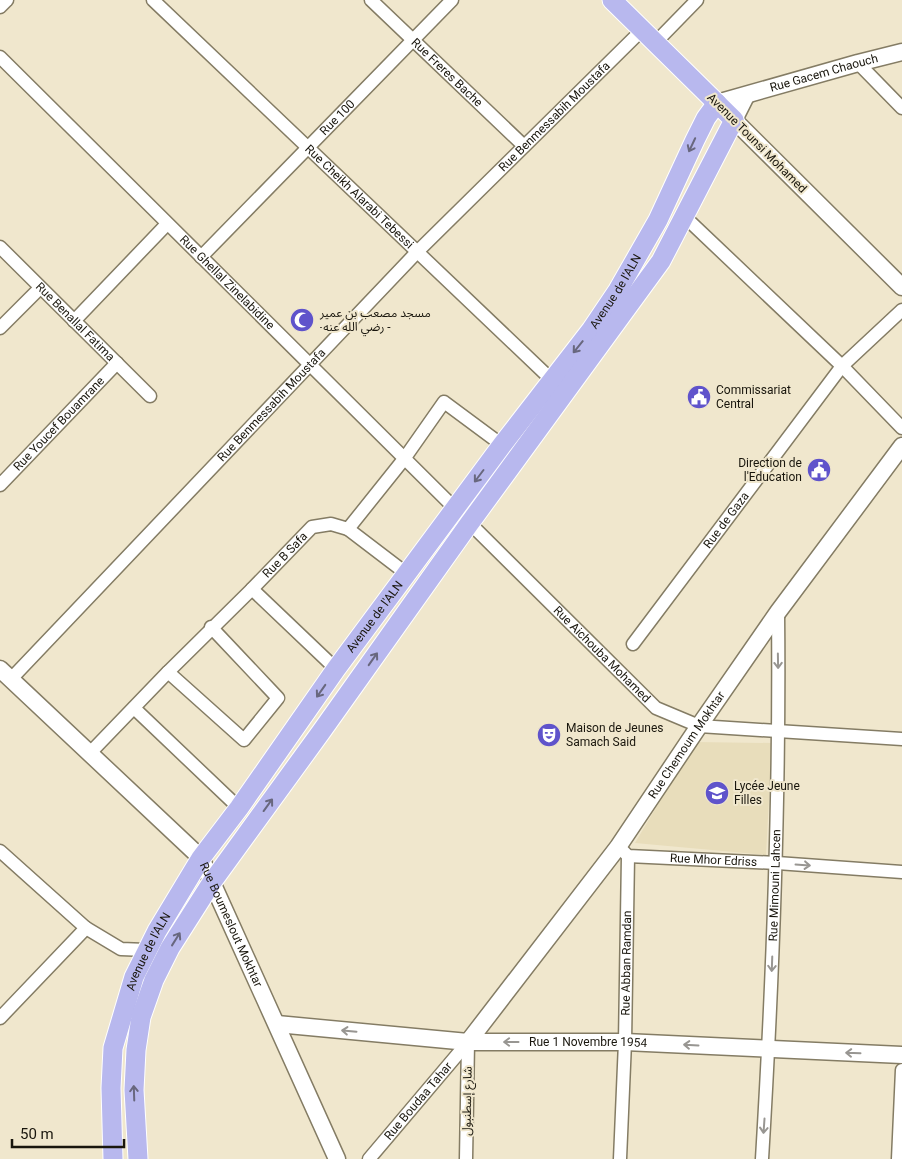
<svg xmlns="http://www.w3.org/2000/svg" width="902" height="1159" viewBox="0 0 902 1159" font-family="Roboto,'Noto Sans Arabic',sans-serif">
  <rect width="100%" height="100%" fill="#f0e7cd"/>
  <path fill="#e8ddbb" d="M695,742L772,743L766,855L635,843Z"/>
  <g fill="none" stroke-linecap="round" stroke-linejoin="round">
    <g stroke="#847c64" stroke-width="15">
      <g id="street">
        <path id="s1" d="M153,0L556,384"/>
        <path id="s2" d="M371,0L524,146"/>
        <path d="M0,7L7,0"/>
        <path d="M656,42L697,0"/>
        <path id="s3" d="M0,57L656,708L699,726L902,739"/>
        <path d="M858,63L902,108"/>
        <path d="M685,217L842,366L902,428"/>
        <path id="s4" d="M0,247L150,396"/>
        <path id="s5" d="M201,257L452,0"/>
        <path d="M74,321L167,224"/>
        <path d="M0,328L40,288"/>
        <path id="s6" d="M0,485L117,363"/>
        <path d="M348,529L407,574"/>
        <path d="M252,589L336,669"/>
        <path id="s7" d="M633,644L842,366L902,310"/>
        <path d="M168,672L244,740L278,698L211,627"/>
        <path id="s8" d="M11,679L417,252L642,30"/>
        <path d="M134,708L239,808"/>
        <path id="s9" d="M90,753L168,672L252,589L312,527L331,524L348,529L404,459L444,402L502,445"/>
        <path id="s10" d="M622,850L628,856L777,863L902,872"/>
        <path d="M0,851L86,928"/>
        <path d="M0,1018L86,928L121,949L146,950"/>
        <path id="s11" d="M369,1159L468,1042"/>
        <path d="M466,1159L468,1042"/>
        <path id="s12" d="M620,1159L625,1042L628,856"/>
        <path id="s13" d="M762,1159C773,977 780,795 778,612"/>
        <path d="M898,1159L902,1070"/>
      </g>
    </g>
    <g stroke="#847c64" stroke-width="19">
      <g id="secondary">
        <path d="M746,96L734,120L902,287"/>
        <path id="s14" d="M717,103L858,63L902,52"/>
        <path id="s15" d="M0,669L201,858L337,1159"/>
        <path id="s16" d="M277,1024L468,1042H625L902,1055"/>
        <path id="s17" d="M468,1042L618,847L699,726L778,612L902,446"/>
      </g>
    </g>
    <g stroke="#fff" stroke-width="21">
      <g id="primary">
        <path id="s18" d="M113,1159L111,1088L113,1048L134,977L157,931L201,858L239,808L336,669L502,445L591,330L618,290L658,220L695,140L706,118L717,103"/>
        <path d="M138,1159L134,1090L136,1050L141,1017L154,980L170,948L212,882L321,732L469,524L661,261L734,120L612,0"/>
      </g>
    </g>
    <use href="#street" stroke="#fff" stroke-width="12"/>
    <use href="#secondary" stroke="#fff" stroke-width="16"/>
    <use href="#primary" stroke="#b8b8ee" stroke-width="19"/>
  </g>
  <defs><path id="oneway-shaft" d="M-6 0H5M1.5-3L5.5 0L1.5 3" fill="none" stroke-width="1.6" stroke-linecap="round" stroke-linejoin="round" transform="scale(1.25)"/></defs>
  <g stroke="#68677e">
    <use href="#oneway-shaft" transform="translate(692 145) rotate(115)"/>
    <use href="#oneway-shaft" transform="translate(578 347) rotate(129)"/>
    <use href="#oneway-shaft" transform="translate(479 476) rotate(127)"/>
    <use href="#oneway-shaft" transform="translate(373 659) rotate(-55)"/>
    <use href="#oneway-shaft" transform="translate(321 691) rotate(125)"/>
    <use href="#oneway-shaft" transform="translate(268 805) rotate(-54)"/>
    <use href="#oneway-shaft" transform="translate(176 939) rotate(-58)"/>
    <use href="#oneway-shaft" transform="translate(134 1093) rotate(-92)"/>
  </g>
  <g stroke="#989692">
    <use href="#oneway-shaft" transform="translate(778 661) rotate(89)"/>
    <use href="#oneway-shaft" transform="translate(803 865) rotate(4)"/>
    <use href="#oneway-shaft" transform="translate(772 964) rotate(92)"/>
    <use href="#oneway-shaft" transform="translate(349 1031) rotate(-175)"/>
    <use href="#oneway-shaft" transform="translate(511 1042) rotate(-180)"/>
    <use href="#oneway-shaft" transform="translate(691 1045) rotate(-177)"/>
    <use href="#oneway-shaft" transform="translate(853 1053) rotate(-178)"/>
    <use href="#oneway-shaft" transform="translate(764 1126) rotate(94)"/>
  </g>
  <defs>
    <g id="mosque-disc" transform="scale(1.25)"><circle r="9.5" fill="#5f53cb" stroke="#f0e7cd"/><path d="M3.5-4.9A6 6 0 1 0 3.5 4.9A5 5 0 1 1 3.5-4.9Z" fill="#fff"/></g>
    <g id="civic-disc" transform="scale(1.25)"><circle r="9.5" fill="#5f53cb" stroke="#f0e7cd"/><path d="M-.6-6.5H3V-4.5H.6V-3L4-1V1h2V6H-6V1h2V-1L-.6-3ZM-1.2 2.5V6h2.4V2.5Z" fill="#fff"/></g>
    <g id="theatre-disc" transform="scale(1.25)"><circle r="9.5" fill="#5f53cb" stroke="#f0e7cd"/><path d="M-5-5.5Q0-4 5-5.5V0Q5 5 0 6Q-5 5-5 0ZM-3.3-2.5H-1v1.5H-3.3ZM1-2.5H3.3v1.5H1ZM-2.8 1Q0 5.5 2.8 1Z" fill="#fff"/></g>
    <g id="school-disc" transform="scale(1.25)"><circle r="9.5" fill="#5f53cb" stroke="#f0e7cd"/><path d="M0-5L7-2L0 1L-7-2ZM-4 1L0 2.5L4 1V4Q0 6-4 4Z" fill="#fff"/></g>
  </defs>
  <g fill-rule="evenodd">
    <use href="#mosque-disc" x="302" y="320"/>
    <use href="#civic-disc" x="699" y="397"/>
    <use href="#civic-disc" x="819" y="470"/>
    <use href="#theatre-disc" x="549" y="735"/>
    <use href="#school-disc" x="717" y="793"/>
  </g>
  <g text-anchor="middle" stroke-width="4" stroke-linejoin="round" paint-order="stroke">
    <g font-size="12" fill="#19160d" stroke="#f0e7cd">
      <text dy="4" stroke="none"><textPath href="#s2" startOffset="105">Rue Freres Bache</textPath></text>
      <text dy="4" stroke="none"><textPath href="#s14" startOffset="111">Rue Gacem Chaouch</textPath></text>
      <text dy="4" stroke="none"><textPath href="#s8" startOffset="782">Rue Benmessabih Moustafa</textPath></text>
      <text dy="4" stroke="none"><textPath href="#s5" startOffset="195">Rue 100</textPath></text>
      <text transform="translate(757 143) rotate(45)" y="4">Avenue Tounsi Mohamed</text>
      <text dy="4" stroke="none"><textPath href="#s1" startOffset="285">Rue Cheikh Alarabi Tebessi</textPath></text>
      <text dy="4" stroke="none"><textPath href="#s3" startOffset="320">Rue Ghellal Zinelabidine</textPath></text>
      <text dy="4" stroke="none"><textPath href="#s18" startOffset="1024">Avenue de l'ALN</textPath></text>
      <text dy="4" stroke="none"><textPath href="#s4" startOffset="106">Rue Benallal Fatima</textPath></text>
      <text dy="4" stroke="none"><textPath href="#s8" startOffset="378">Rue Benmessabih Moustafa</textPath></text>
      <text dy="4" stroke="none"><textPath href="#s6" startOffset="85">Rue Youcef Bouamrane</textPath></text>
      <text dy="4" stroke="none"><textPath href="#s7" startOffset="155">Rue de Gaza</textPath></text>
      <text dy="4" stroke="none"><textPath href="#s9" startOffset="278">Rue B Safa</textPath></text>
      <text dy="4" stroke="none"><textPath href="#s18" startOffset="619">Avenue de l'ALN</textPath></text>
      <text dy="4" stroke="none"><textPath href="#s3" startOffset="848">Rue Aichouba Mohamed</textPath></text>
      <text dy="4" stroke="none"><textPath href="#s17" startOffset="369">Rue Chemoum Mokhtar</textPath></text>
      <text dy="4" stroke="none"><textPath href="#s10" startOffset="94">Rue Mhor Edriss</textPath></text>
      <text dy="4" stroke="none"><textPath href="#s13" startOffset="274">Rue Mimouni Lahcen</textPath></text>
      <text dy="4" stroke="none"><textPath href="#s15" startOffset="349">Rue Boumeslout Mokhtar</textPath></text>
      <text dy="4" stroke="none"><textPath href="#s18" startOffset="214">Avenue de l'ALN</textPath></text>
      <text dy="4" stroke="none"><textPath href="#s12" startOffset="196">Rue Abban Ramdan</textPath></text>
      <text dy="4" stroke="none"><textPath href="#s16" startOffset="312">Rue 1 Novembre 1954</textPath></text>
      <text dy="4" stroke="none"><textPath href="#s11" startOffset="76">Rue Boudaa Tahar</textPath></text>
      <text transform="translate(467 1101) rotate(-89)" y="4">شارع إسطنبول</text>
    </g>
    <g font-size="12" fill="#19160d" stroke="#f0e7cd" text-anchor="start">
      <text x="320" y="317">مسجد مصعب بن عمير<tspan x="320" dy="14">-رضي الله عنه -</tspan></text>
      <text x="716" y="394">Commissariat<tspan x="716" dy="14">Central</tspan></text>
      <text x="802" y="467" text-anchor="end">Direction de<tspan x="802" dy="14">l'Education</tspan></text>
      <text x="566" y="732">Maison de Jeunes<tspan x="566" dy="14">Samach Said</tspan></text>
      <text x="734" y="790">Lycée Jeune<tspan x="734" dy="14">Filles</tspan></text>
    </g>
  </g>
  <path d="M12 1139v8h112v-8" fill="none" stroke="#19160d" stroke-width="2.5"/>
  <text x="20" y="1139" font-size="15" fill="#19160d" stroke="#f0e7cd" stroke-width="4" paint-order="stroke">50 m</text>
</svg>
